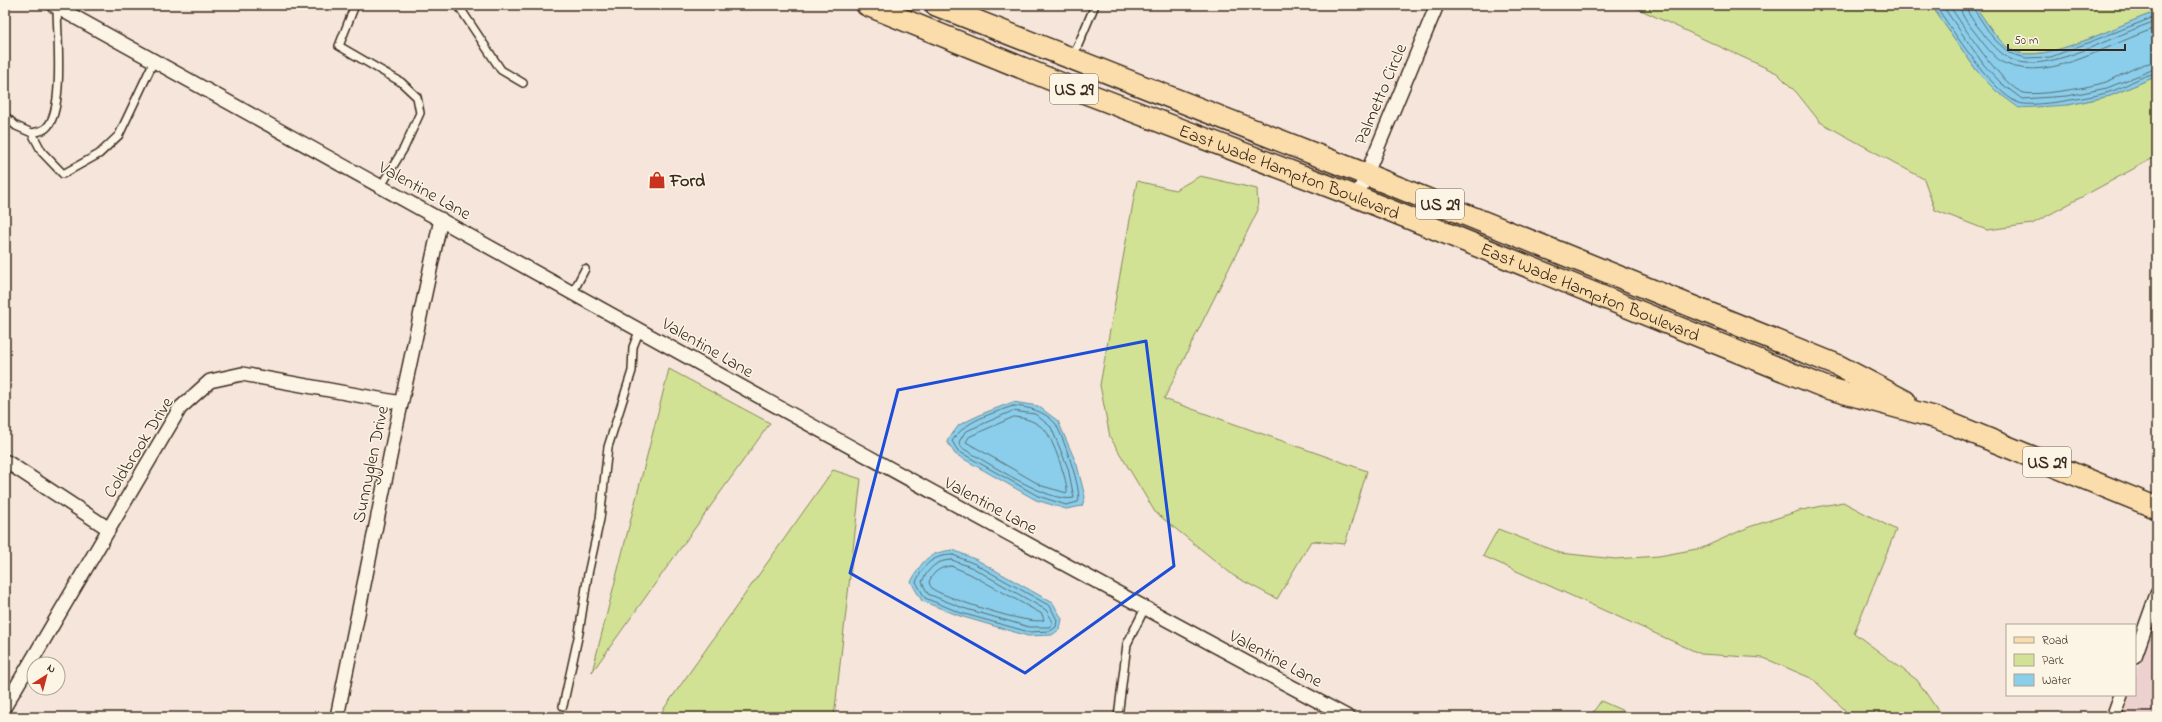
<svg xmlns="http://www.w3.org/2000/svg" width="2162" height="722" viewBox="0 0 2162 722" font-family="'Indie Flower',sans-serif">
  <rect width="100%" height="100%" fill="#f5e5db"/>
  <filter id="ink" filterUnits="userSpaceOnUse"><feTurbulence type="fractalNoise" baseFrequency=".025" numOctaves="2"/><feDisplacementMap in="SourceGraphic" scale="8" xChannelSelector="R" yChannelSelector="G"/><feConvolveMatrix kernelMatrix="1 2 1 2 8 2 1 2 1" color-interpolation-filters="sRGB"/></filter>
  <g filter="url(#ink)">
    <path fill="#edd1cf" d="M2157,615V717H2121L2129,695H2135V678Z"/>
    <path fill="#d2e295" stroke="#86865a" d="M1630,5H1931L1977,71L2068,105L2110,96L2157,76V156L2032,224L1987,230L1935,210L1924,179L1820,122L1797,93L1777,73Z
      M1974,5H2157V12C2123,21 2043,68 2011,50C1996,40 1985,19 1974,5Z
      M1200,176L1257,189L1258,210L1164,399L1367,471L1345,544L1311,541L1277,599L1234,576L1155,512L1110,437L1100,385L1137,181L1175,190Z
      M669,369L770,423L592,672Z
      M833,470L861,479L834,717H658Z
      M1843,502L1896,530L1854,633L1917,680L1941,715L1945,717H1844L1845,710L1813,679L1764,658L1701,654L1483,556L1498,529L1560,553L1615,559L1659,556L1702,548L1749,527L1802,510Z
      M1601,701L1637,717H1594L1591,715Z"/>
    <path fill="#8aceeb" stroke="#6a8c99" d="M1931,5H1974C1985,19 1996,40 2011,50C2043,68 2123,21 2157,12V76L2110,96L2068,105L2019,108L1996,91L1977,71Z
      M1013,402L1038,406L1058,421L1077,465L1085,497L1082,506L1066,509L1036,500L955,454L947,441L959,425L984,413Z
      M953,550L977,560L1053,603L1062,619L1060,629L1052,635L1028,636L960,616L922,601L911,582C923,560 927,553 953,550Z"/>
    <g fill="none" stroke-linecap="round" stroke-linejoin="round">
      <path stroke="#5b6c70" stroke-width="1" d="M1935,5C1953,30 1992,93 2019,103C2032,108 2091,97 2106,93C2123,89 2140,75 2157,73
        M1942,5L1984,65L2002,84L2022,99L2067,96L2107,88L2157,68
        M1949,5C1962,24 2003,88 2024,93C2039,96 2091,87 2106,82C2122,76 2140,62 2157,62
        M1960,5C1960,17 1973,29 1980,39C1986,47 1996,60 2006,64C2053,83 2112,41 2157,28
        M1966,5C1967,16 1979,27 1985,36C1991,43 1999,52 2007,57C2041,80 2120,31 2157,21
        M1971,5L1993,38L2009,53L2026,58L2051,57L2157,16
        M1013,406C1029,407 1044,411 1055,423C1062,433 1083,492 1078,502L1066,505L1038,496L958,451L952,441C966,420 991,414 1013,406Z
        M1013,411L1035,414L1051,427L1068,468L1074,498C1049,504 986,461 962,448L959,442L965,432Z
        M1014,417C1026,418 1035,421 1045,430C1052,437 1069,484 1067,493L1042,486L966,442L969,437Z
        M953,555L975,564L1050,606L1057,620L1056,627L1050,631L1029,632L961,613L925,598L916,582C924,564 933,555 953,555Z
        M952,560L973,568L1046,610L1052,620V624L1049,627H1029L963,608L928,594L922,582C928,568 937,560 952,560Z
        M951,566L970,574L1042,614L1044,620C1030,626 950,599 934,590C931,588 930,585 929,582C933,572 940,567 951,566Z"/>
      <g stroke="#3b2a1e" stroke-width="10">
        <path id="lane" d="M355,5L339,46L401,82L417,97L420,113L404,148L381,186
          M458,5L501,70L523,83
          M1073,57L1095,5
          M5,116L16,126L32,133C36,132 43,131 46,128C65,112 57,33 57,7
          M32,133L42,152L63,174L99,154L119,135L154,61
          M573,292L585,269
          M563,706L579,633L588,574L600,519L608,447L632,371L633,347L640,329
          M1118,717L1127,644L1145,608"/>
      </g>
      <g stroke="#3b2a1e" stroke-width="16">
        <path id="street" d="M53,5C484,243 913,485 1348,717
          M1357,197L1437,5
          M7,462L109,529
          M2135,656L2157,594
          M5,706L180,408L210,381L242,374L401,403
          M337,717L394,437L441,219
          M2113,717L2121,695"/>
      </g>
      <g stroke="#3b2a1e" stroke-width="24">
        <g id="primary">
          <path id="s1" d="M867,5L1062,84L1357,197L1827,388L1937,418L2157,508"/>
          <path d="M936,5L1365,174L1837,365L1905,401"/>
        </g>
      </g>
      <use href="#lane" stroke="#fcf5e5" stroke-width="7"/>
      <use href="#street" stroke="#fcf5e5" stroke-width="13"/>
      <use href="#primary" stroke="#faddab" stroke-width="21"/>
    </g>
  </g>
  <path fill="none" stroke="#1d4ed8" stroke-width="3" stroke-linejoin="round" d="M1146,341L1174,566L1025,673L850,573L898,390Z"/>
  <defs>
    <g id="shop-bare" transform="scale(1.38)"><path d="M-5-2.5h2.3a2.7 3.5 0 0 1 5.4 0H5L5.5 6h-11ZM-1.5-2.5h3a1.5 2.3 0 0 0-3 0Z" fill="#c8321e" stroke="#fcf5e5" stroke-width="2.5" paint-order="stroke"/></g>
  </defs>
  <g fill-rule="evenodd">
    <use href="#shop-bare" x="657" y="180"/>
  </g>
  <g text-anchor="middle" stroke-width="3" stroke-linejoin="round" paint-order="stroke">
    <g fill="#fcf5e5" stroke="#75675a" stroke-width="1">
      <rect x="1050" y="74" width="48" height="30" rx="3"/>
      <rect x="1416" y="189" width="48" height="30" rx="3"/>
      <rect x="2023" y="447" width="48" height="30" rx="3"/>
    </g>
    <g font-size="17" font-weight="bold" fill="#3b2a1e">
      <text x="1074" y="95">US 29</text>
      <text x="1440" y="210">US 29</text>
      <text x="2047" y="468">US 29</text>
    </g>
    <g font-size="18" fill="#3b2a1e" stroke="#fcf5e5">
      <text transform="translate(1380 94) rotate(-67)" y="6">Palmetto Circle</text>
      <text dy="6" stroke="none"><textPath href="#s1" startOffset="454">East Wade Hampton Boulevard</textPath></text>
      <text transform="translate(425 190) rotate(29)" y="6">Valentine Lane</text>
      <text dy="6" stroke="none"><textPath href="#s1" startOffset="778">East Wade Hampton Boulevard</textPath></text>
      <text transform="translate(708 347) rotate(30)" y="6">Valentine Lane</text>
      <text transform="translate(138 447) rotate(-58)" y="6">Coldbrook Drive</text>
      <text transform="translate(370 464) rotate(-78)" y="6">Sunnyglen Drive</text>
      <text transform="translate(991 505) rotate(28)" y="6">Valentine Lane</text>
      <text transform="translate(1276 658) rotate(28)" y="6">Valentine Lane</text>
    </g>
    <g font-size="18" font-weight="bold" fill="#3b2a1e" stroke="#fcf5e5" text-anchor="start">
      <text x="670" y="186">Ford</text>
    </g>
  </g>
  <rect width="2162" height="722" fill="none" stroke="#fcf5e5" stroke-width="20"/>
  <rect x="10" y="10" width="2142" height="702" fill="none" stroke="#3b2a1e" stroke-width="1.5" filter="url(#ink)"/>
  <rect x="2006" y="624" width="130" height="72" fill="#fcf5e5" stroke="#afa495"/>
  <rect x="2014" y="637" width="20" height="6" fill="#faddab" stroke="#afa495"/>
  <text x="2042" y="644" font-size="12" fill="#3b2a1e">Road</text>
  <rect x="2014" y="654" width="20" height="12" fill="#d2e295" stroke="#afa495"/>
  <text x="2042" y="664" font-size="12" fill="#3b2a1e">Park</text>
  <rect x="2014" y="674" width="20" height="12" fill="#8aceeb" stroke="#afa495"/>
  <text x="2042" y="684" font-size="12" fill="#3b2a1e">Water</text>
  <g transform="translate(46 676) rotate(36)"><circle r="19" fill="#fcf5e5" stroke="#afa495"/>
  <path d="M0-3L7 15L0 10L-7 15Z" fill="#c8321e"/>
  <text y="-6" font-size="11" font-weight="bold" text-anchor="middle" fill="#3b2a1e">N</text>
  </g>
  <path d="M2008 44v6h117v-6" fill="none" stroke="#3b2a1e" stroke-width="2"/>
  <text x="2014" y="44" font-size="12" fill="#3b2a1e" stroke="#fcf5e5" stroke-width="3" paint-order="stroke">50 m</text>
</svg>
